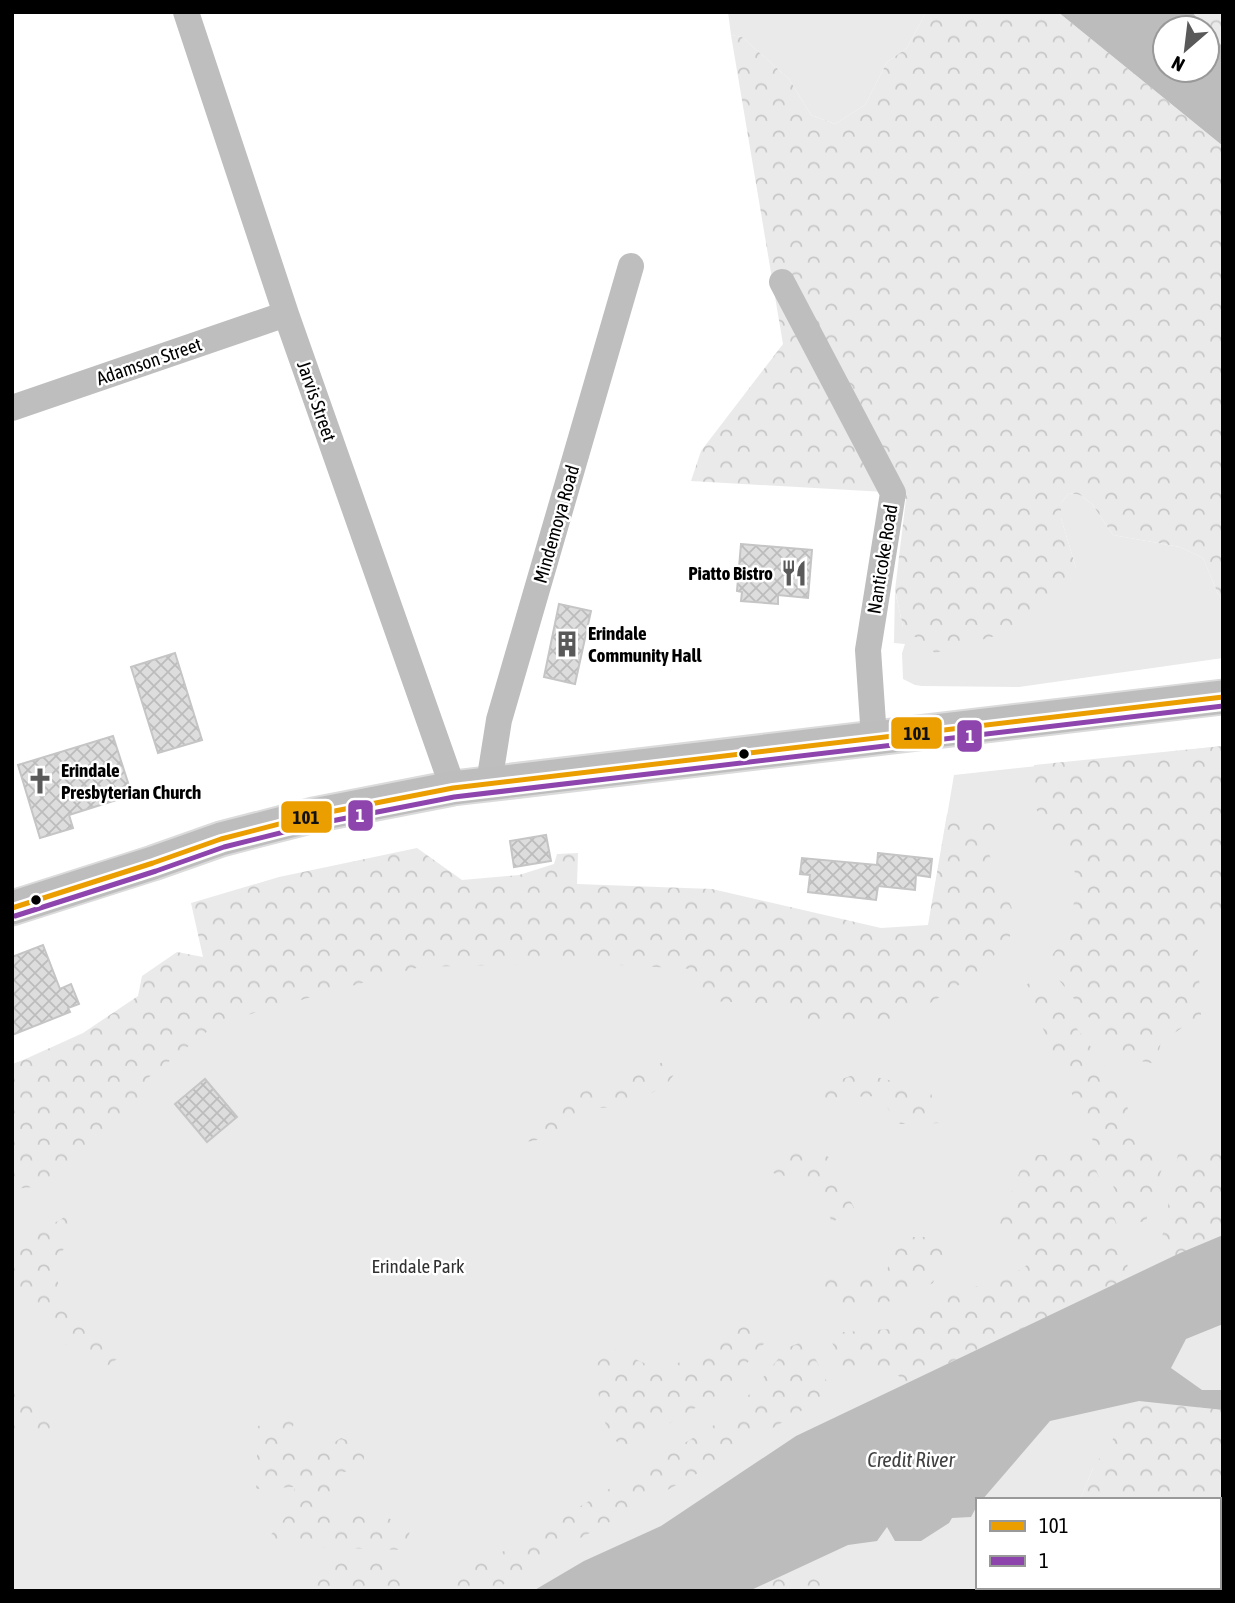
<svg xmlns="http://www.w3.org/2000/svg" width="1235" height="1603" viewBox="0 0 1235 1603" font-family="'Asap Condensed',sans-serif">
  <defs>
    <pattern id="forest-crowns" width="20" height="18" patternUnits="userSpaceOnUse" patternTransform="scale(1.75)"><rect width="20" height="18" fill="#eaeaea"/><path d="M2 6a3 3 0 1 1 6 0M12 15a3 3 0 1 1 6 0" fill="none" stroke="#c7c7c7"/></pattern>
    <pattern id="building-cross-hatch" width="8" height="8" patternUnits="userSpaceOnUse" patternTransform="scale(1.75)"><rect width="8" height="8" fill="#ddd"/><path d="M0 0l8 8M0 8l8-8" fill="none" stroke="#bcbcbc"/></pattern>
  </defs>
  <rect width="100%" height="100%" fill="#fff"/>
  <path fill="#eaeaea" d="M728,12H926L907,48L887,62L865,105L835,124L811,115L789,79L742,37L731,35Z
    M1069,493L1080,495L1092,504L1113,535L1180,547L1203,558L1218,594L1223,601V658L1019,687L922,686L915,685L903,679L902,653L905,644L894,643L895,591L903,627L1076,568L1061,518V503Z
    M1223,746V1410L1200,1407L1093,1468L1080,1500H978V1587H1044L1042,1591H12V1064L367,941L923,957L954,775Z"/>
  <path fill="url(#forest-crowns)" d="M926,12H1058L1223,146V601L1218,594L1203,558L1180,547L1113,535L1092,504L1080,495L1069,493L1061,503V518L1076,568L1064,591L1009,632L935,653L903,627L895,590L906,499L885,492L691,481L701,451L783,344L731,35L742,37L789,79L811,115L835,124L865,105L887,62L907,48Z
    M1192,12H1223V47Z
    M1223,746V922L1197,937L1201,1015L1161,1042L1156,1064L1121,1057L1046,964L1072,927L1076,874L1033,804L1034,765Z
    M947,814H975L999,824L987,849L1016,918L1010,936L981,971L916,1012L871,1025H814L795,1005L709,1001L693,969L581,963L420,967L218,1023L149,1077L129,1115L55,1185L12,1189V1065L83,1033L138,996L142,976L177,952L203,957L191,903L279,877L417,848L462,880L519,875L554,864L557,854L578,853L577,884L712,889L881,928L928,925Z
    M1038,978L1117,1081L1142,1144L1167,1152L1146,1221L1130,1224L1024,986Z
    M669,1060L683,1063L666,1085L628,1106L587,1109L553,1137L521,1143L566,1098Z
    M853,1075L881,1078L930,1091L942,1123L900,1124L878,1096L820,1098L823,1086Z
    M802,1147L829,1157L855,1210L832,1222L819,1193L801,1180L769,1172L768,1158Z
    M1179,1149L1223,1152V1235L1157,1264Z
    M1090,1154L1127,1251L1128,1278L907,1383L893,1371L844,1370L828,1333L892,1329L949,1293L1006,1279L1033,1261L995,1236L1026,1155Z
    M68,1215L78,1226L55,1263L56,1278L68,1306L112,1346L117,1359L106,1367L80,1358L48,1328L12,1276V1238L20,1243Z
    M901,1237H938L944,1259L933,1283L900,1300L824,1310L815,1285L830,1275L886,1272Z
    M748,1321L768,1339L722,1392L623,1451L606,1426L592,1367L614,1349L663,1372Z
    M806,1340L832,1392L709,1467L519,1572L495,1591H453L452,1575L515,1546L734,1413L787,1348Z
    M12,1386L18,1387L68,1430L25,1436L12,1433Z
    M1139,1401L1223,1410V1591H1042L1044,1587H1219V1500H1080L1093,1468Z
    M295,1415L289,1450L309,1458L341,1438L366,1447L362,1468L344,1472L320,1506L333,1516L382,1514L410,1531L405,1550L282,1546L269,1537L296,1505L294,1487L256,1489L258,1426Z
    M399,1562L405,1584L394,1591H306L305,1585L338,1563Z
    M797,1570L837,1591H749Z"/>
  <path fill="#bcbcbc" d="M1058,12H1192L1206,28H1165V70H1207V30L1223,47V146Z
    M1223,1235V1324L1186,1339L1171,1368L1202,1390H1223V1410L1139,1401L1050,1421L982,1500H978V1504L971,1517L952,1518L949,1523L921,1541H895L887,1527L877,1541L848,1545L749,1591H533L584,1561L661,1526L796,1436L1180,1253Z"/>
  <path fill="url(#building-cross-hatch)" stroke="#c5c5c5" stroke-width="2" d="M741,544L812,550L808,598L778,595V604L741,601L742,592L737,591Z
    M559,604L591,611L575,684L544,677Z
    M175,653L202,740L158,753L131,667Z
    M113,736L132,795L69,815L73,828L40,838L18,765Z
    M546,835L551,861L514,867L510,841Z
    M878,853L932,859L930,877L916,875L915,890L878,886L876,900L808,892L810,875L800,874L802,858L877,865Z
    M43,945L60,989L71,984L79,1004L68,1008L70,1012L12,1035V957Z
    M205,1079L237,1117L207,1142L175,1104Z"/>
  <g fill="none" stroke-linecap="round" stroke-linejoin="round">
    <g stroke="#dbdbdb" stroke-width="37">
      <path id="major" d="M12,908L153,863L221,839L314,815L453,788L1223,697"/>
    </g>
    <path stroke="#bebebe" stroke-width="26" d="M186,12L286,314L453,788
      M782,282L893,493L868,650L874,738
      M12,408L286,314
      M489,783L499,720L631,266"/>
    <use href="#major" stroke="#bdbdbd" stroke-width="33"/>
    <g stroke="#fff" stroke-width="10">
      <path id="bus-1" d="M12,908L153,863L221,839L314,815L453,788L1223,697"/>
    </g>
    <g stroke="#fff" stroke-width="10">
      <path id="bus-2" d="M15,916L156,871L224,847L316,824L454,797L1223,706"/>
    </g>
    <use href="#bus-1" stroke="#eb9e00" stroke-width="5"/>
    <use href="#bus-2" stroke="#8e44ad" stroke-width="5"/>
  </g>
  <defs>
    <g id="restaurant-bare" transform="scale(2.1)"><path d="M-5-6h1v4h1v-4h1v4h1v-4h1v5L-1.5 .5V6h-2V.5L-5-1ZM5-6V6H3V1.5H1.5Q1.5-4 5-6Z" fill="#595959" stroke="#fff" stroke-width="2.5" paint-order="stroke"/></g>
    <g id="building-bare" transform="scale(2.1)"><path d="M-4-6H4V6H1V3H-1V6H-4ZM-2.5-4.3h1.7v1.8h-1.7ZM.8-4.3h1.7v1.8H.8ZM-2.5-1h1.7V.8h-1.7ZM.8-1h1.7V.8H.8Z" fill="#595959" stroke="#fff" stroke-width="2.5" paint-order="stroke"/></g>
    <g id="church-bare" transform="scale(2.1)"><path d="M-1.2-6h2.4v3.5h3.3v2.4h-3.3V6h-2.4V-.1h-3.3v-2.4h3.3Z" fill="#595959" stroke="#fff" stroke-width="2.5" paint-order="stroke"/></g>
  </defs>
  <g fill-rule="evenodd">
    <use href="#restaurant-bare" x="794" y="573"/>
    <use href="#building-bare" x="567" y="644"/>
    <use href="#church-bare" x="40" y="781"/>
  </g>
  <g fill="#000" stroke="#fff" stroke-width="2.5">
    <circle cx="744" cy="754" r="6"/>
    <circle cx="36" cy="900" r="6"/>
  </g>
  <g text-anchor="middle" stroke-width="5" stroke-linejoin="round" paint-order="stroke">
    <g font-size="19" fill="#000" stroke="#fff">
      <text transform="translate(149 361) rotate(-19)" y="7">Adamson Street</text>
      <text transform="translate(317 401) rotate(71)" y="7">Jarvis Street</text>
      <text transform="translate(556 524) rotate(-74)" y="7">Mindemoya Road</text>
      <text transform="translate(882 559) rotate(-81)" y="7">Nanticoke Road</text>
    </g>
    <g font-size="19" font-weight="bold" fill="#000" stroke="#fff" text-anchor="start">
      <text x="773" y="580" text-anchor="end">Piatto Bistro</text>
      <text x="588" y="640">Erindale<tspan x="588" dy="22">Community Hall</tspan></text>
      <text x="61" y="777">Erindale<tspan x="61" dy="22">Presbyterian Church</tspan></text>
    </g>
    <g font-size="19" fill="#303030" stroke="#fff">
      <text x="418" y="1273">Erindale Park</text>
    </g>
    <g font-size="21" font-style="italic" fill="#414141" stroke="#fff">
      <text x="911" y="1467">Credit River</text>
    </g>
  </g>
  <g stroke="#fff" stroke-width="2.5">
    <rect x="890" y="716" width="53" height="34" rx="7" fill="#eb9e00"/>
    <rect x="956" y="719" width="27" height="34" rx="7" fill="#8e44ad"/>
    <rect x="347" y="799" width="27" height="33" rx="7" fill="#8e44ad"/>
    <rect x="280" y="800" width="53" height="34" rx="7" fill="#eb9e00"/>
  </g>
  <g font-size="19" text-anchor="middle" font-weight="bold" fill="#fff">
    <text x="970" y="743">1</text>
    <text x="360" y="822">1</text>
  </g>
  <g font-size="19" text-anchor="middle" font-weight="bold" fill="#111">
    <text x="917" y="740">101</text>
    <text x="306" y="824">101</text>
  </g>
  <rect width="1235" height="1603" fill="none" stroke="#000000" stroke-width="28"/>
  <rect x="976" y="1498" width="245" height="91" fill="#ffffff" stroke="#999999" stroke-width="2"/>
  <rect x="990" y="1521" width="35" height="10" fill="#eb9e00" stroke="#999999" stroke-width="2"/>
  <text x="1039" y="1533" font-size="21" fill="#000000">101</text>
  <rect x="990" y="1556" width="35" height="10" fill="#8e44ad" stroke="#999999" stroke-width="2"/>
  <text x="1039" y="1568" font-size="21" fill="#000000">1</text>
  <g transform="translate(1186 49) rotate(208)"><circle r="33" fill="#ffffff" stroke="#999999" stroke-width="2"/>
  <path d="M0-5L12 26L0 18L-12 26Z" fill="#595959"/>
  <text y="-10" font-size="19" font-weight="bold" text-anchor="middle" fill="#000000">N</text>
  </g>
</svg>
